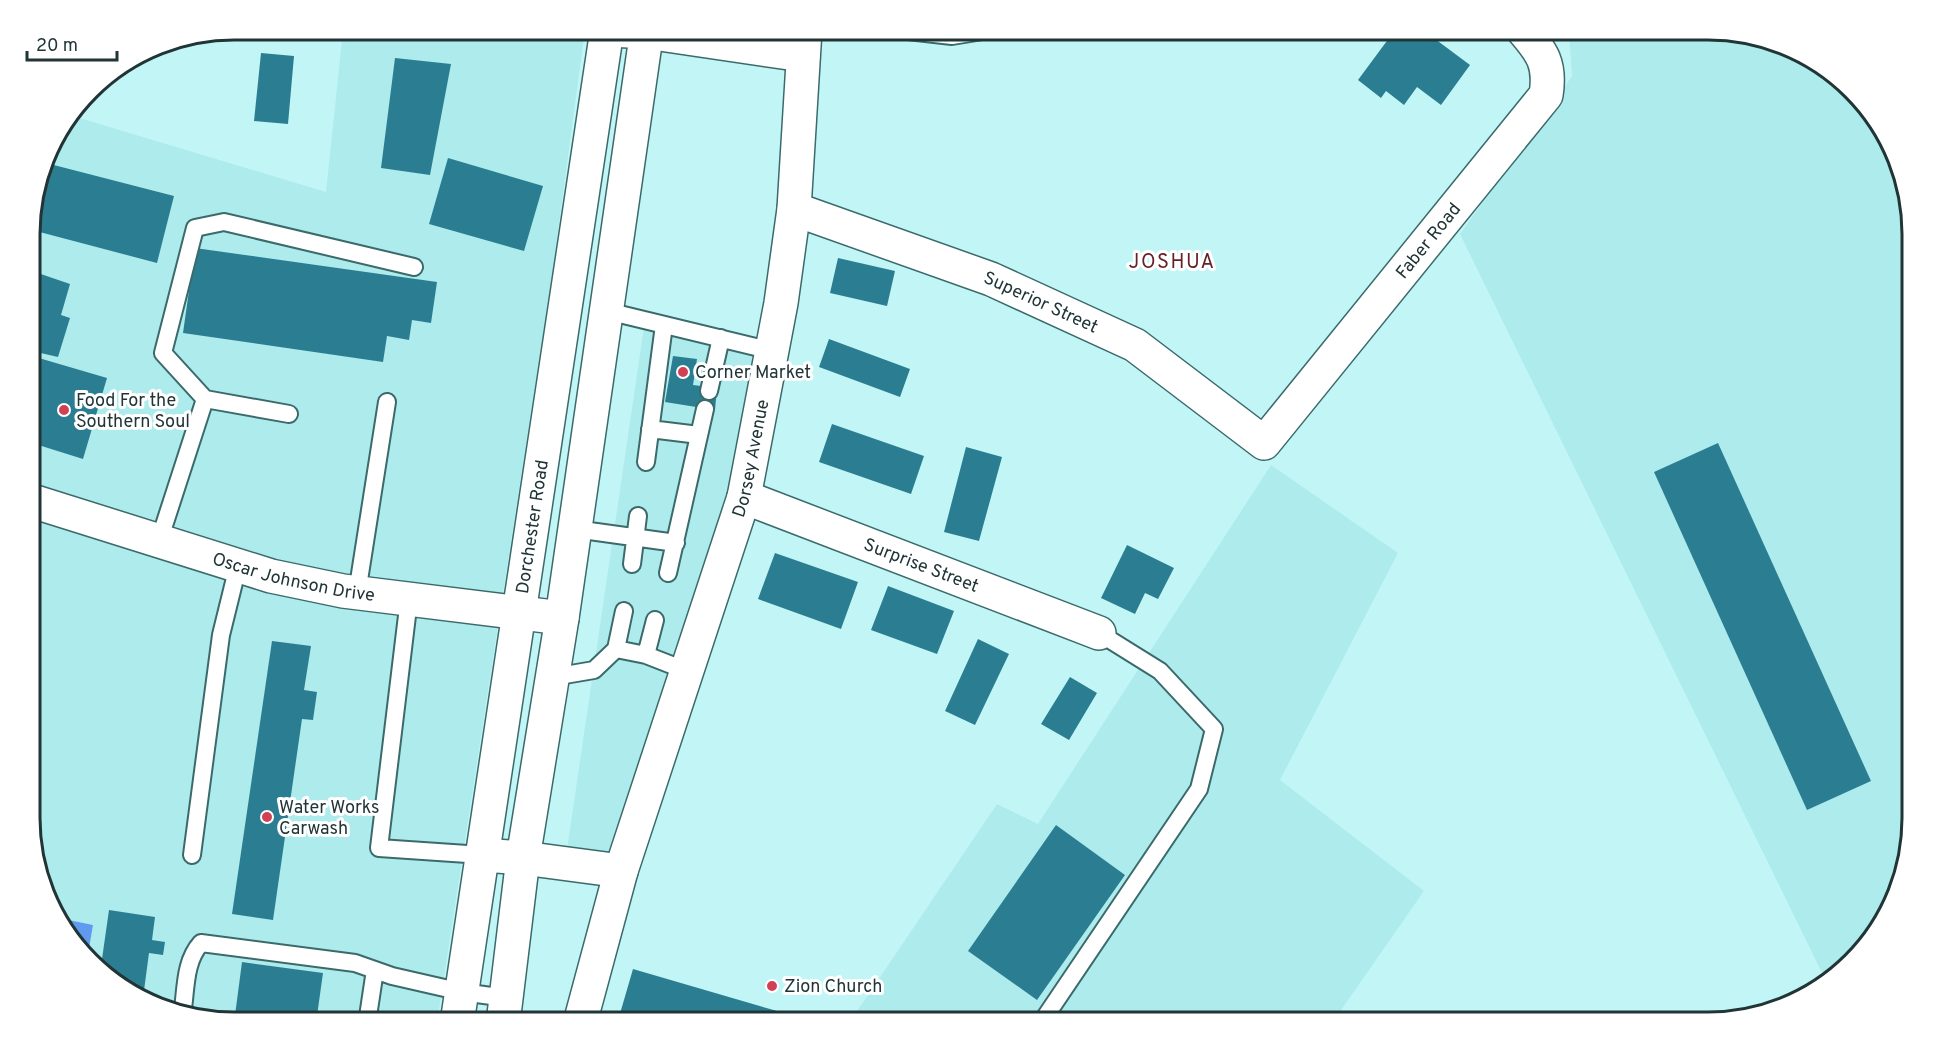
<svg xmlns="http://www.w3.org/2000/svg" width="1943" height="1053" viewBox="0 0 1943 1053" font-family="Overpass,sans-serif">
  <rect width="100%" height="100%" fill="#c2f6f6"/>
  <path fill="#aeebec" d="M343,30H585L554,261L437,1023H235L133,996L88,954L93,925L59,918L32,845V209L51,144L73,116L326,192Z
    M1523,30H1708L1810,57L1879,121L1913,221V831L1886,920L1827,983L1460,234L1572,76L1569,33L1541,51Z
    M645,320L772,351L621,871L565,863Z
    M1271,465L1398,553L1280,780L1424,891L1332,1023H849L997,804L1038,824Z"/>
  <path fill="#5f9aee" d="M59,918L93,925L88,954L65,932Z"/>
  <path fill="#2b7e92" d="M1395,30H1423L1470,65L1441,105L1417,87L1404,105L1386,91L1381,98L1358,80Z
    M261,53L294,56L288,124L254,121Z
    M395,58L451,64L430,175L381,168Z
    M448,158L543,186L524,251L429,224Z
    M46,163L174,196L157,263L32,230V208Z
    M195,248L437,282L431,323L412,320L409,340L387,336L383,362L183,333Z
    M838,258L895,271L887,306L830,293Z
    M32,271L70,284L61,315L70,318L58,357L32,351Z
    M829,339L910,369L900,397L819,367Z
    M32,356L107,378L83,459L32,443Z
    M673,356L697,359L693,385L717,388L715,410L665,402Z
    M832,424L924,456L911,494L819,462Z
    M1718,443L1871,781L1807,810L1654,472Z
    M966,447L1002,457L979,541L944,532Z
    M1127,545L1174,568L1158,599L1145,593L1135,614L1101,598Z
    M775,553L858,582L841,629L758,599Z
    M888,586L954,611L937,654L871,630Z
    M978,639L1009,654L975,725L945,711Z
    M272,641L311,646L304,690L317,692L313,720L302,719L273,920L232,914Z
    M1070,677L1097,693L1069,740L1041,724Z
    M1056,825L1125,875L1037,1000L968,951Z
    M109,910L155,917L152,940L165,942L163,955L149,953L143,998L133,996L101,966Z
    M242,962L323,973L316,1023H234Z
    M633,969L777,1011L774,1023H639L619,1017Z"/>
  <g fill="none" stroke-linecap="round" stroke-linejoin="round">
    <g stroke="#3b6a6b" stroke-width="20">
      <path id="service" d="M899,30L952,36L989,30
        M607,311L772,351
        M709,391L721,338
        M205,399L163,353L195,228L224,222L414,267
        M650,429L699,435
        M646,462L664,325
        M575,529L676,543
        M159,541L205,399L289,414
        M632,564L638,516
        M668,573L705,409
        M357,593L387,402
        M409,599L379,848L482,855
        M616,649L646,655L687,671
        M646,655L655,620
        M553,677L594,670L616,649L624,611
        M192,855L221,635L238,566
        M183,1009C186,986 185,961 201,943L355,963L392,976L462,992L506,998
        M367,1023L375,970
        M1041,1023L1199,789L1214,729L1160,671L1099,633"/>
    </g>
    <g stroke="#3b6a6b" stroke-width="36">
      <g id="minor">
        <path d="M611,30L646,32L803,55"/>
        <path id="s1" d="M794,209L991,279L1135,345L1264,443L1546,95C1551,64 1542,52 1523,30"/>
        <path id="s2" d="M744,497L1099,633"/>
        <path id="s3" d="M32,501L271,576L343,591L562,618"/>
        <path id="s4" d="M482,855L523,858L621,871L744,497L781,303L794,209L805,30"/>
        <path d="M580,1023L621,871"/>
      </g>
    </g>
    <g stroke="#3b6a6b" stroke-width="36">
      <g id="secondary">
        <path id="s5" d="M457,1023L607,30"/>
        <path d="M503,1023L523,858L562,618L647,30"/>
      </g>
    </g>
    <use href="#service" stroke="#fff" stroke-width="16"/>
    <use href="#minor" stroke="#fff" stroke-width="33"/>
    <use href="#secondary" stroke="#fff" stroke-width="33"/>
  </g>
  <g fill="#d14154" stroke="#fff" stroke-width="2">
    <circle cx="683" cy="372" r="6"/>
    <circle cx="64" cy="410" r="6"/>
    <circle cx="267" cy="817" r="6"/>
    <circle cx="772" cy="986" r="6"/>
  </g>
  <g text-anchor="middle" stroke-width="6" stroke-linejoin="round" paint-order="stroke">
    <g font-size="18" fill="#213536" stroke="#fff">
      <text dy="6" stroke="none"><textPath href="#s1" startOffset="790">Faber Road</textPath></text>
      <text dy="6" stroke="none"><textPath href="#s1" startOffset="264">Superior Street</textPath></text>
      <text dy="6" stroke="none"><textPath href="#s4" startOffset="573">Dorsey Avenue</textPath></text>
      <text dy="6" stroke="none"><textPath href="#s5" startOffset="502">Dorchester Road</textPath></text>
      <text dy="6" stroke="none"><textPath href="#s2" startOffset="190">Surprise Street</textPath></text>
      <text dy="6" stroke="none"><textPath href="#s3" startOffset="273">Oscar Johnson Drive</textPath></text>
    </g>
    <g font-size="18" fill="#213536" stroke="#fff" text-anchor="start">
      <text x="695" y="378">Corner Market</text>
      <text x="76" y="406">Food For the<tspan x="76" dy="21">Southern Soul</tspan></text>
      <text x="279" y="813">Water Works<tspan x="279" dy="21">Carwash</tspan></text>
      <text x="784" y="992">Zion Church</text>
    </g>
    <g font-size="20" letter-spacing="1.5" fill="#672129" stroke="#fff">
      <text x="1172" y="268">JOSHUA</text>
    </g>
  </g>
  <path d="M0 0H1943V1053H0ZM234 40H1708A194 194 0 0 1 1902 234V818A194 194 0 0 1 1708 1012H234A194 194 0 0 1 40 818V234A194 194 0 0 1 234 40Z" fill="#fff" fill-rule="evenodd"/>
  <path fill="none" stroke="#213536" stroke-width="3" d="M234 40H1708A194 194 0 0 1 1902 234V818A194 194 0 0 1 1708 1012H234A194 194 0 0 1 40 818V234A194 194 0 0 1 234 40Z"/>
  <path d="M27 51v9h90v-9" fill="none" stroke="#213536" stroke-width="3"/>
  <text x="36" y="51" font-size="18" fill="#213536" stroke="#ffffff" stroke-width="4.5" paint-order="stroke">20 m</text>
</svg>
